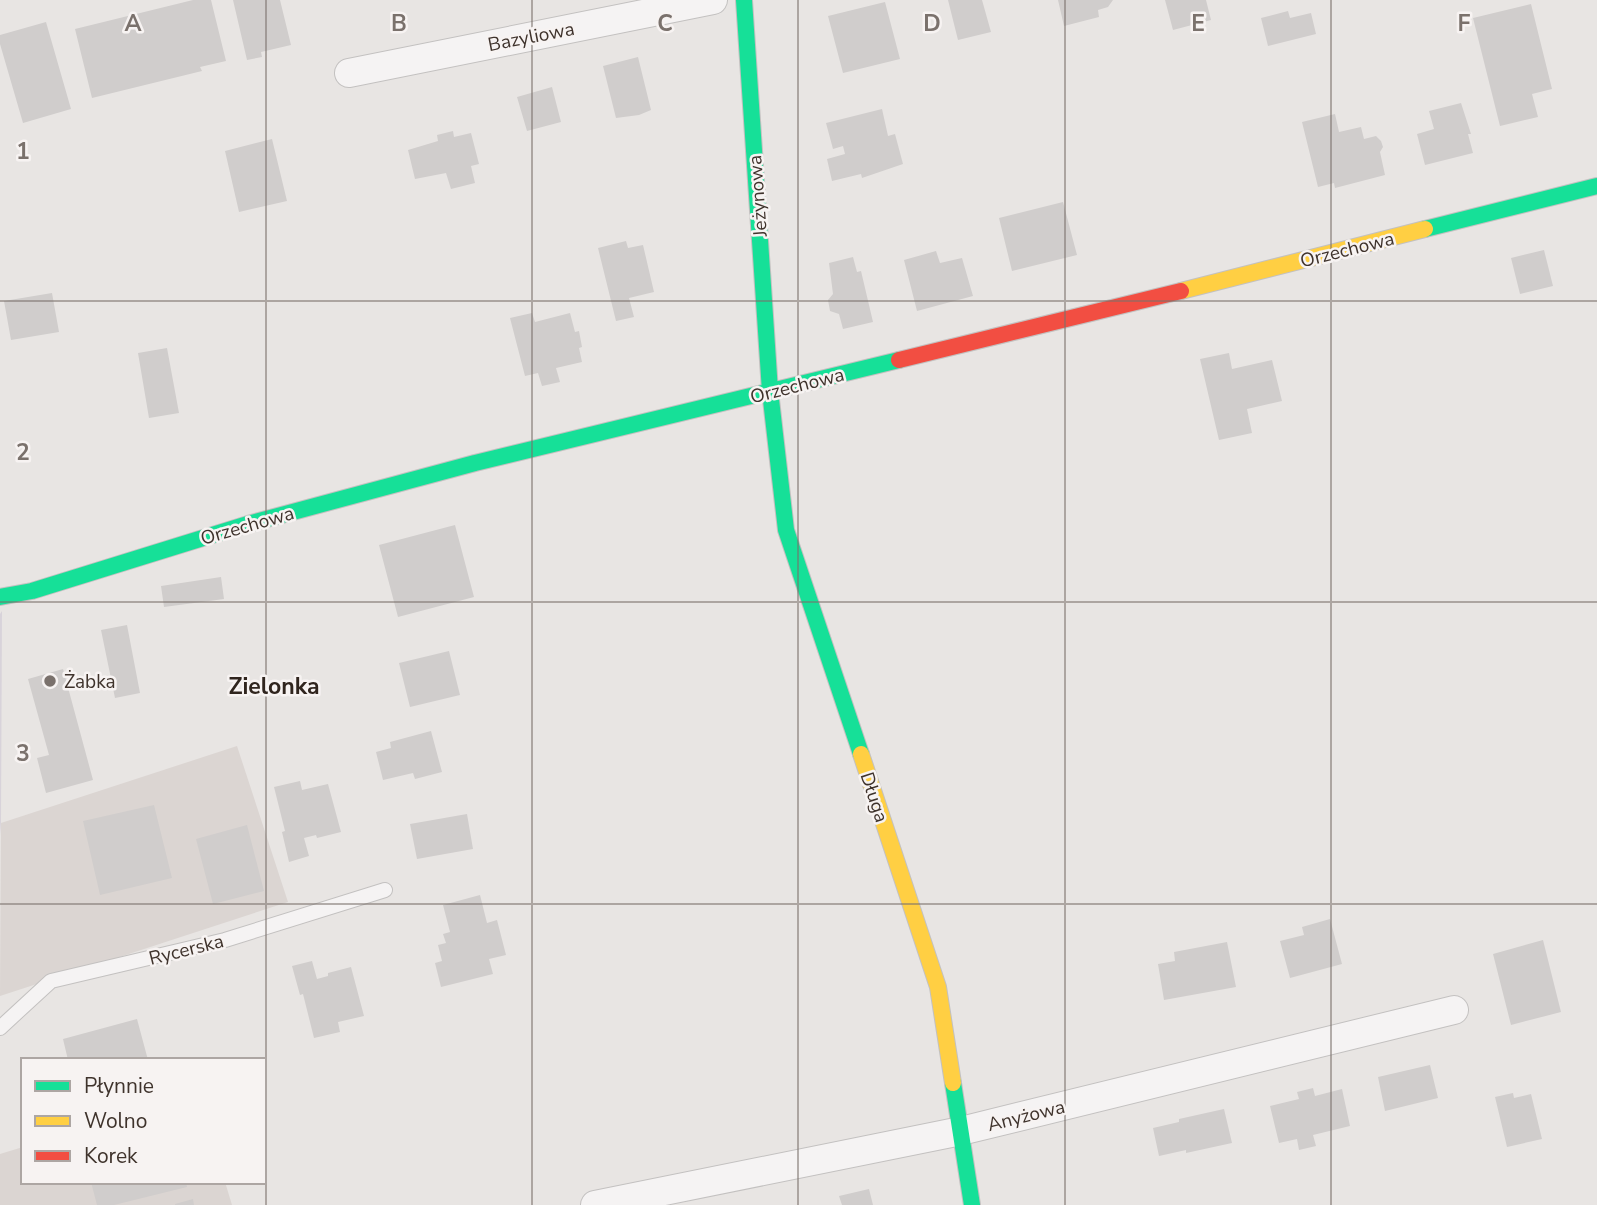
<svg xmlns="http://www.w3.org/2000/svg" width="1597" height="1205" viewBox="0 0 1597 1205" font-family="'Nunito Sans',sans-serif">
  <rect width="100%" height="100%" fill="#e8e5e3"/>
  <path fill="#dbd5d2" d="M237,746L288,902L0,996L1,823Z
    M23,1147V1182H225L232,1205H0V1154Z"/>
  <path fill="#d8d3da" d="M2,611L1,823L0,835V614Z"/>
  <path fill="#d0cdcc" d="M193,0H211L226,61L200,67L202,71L92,98L75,29Z
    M233,0H280L291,45L261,52L262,57L247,60Z
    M948,0H982L991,32L958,40Z
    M1058,0H1113L1108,7L1098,10L1099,17L1064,26Z
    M1165,0H1206L1211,20L1173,30Z
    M885,2L900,59L843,73L828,16Z
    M1531,4L1552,89L1532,94L1538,117L1500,126L1473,18Z
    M1288,11L1290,18L1311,13L1316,34L1268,46L1261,18Z
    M46,22L71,109L23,123L0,44V35Z
    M638,57L651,110L639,115L616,118L603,66Z
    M552,87L561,122L527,131L517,97Z
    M1461,103L1471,134H1468L1473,153L1425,165L1417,134L1434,129L1429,111Z
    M882,109L888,136L895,134L903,164L862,178L861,174L832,181L827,159L845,154L843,146L833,149L826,123Z
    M1335,114L1339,132L1361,127L1364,139L1376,136L1381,141L1383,147L1380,152L1385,175L1335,188L1334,183L1318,187L1302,122Z
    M453,131L454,137L471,133L479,164L471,166L475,183L451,189L446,173L415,179L408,150L438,141L437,135Z
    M272,139L287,201L239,212L225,151Z
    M1063,202L1077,255L1012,271L999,218Z
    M626,241L628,248L643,245L654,292L629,298L634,317L616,321L598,248Z
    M1544,250L1553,286L1520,294L1511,258Z
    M936,251L940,263L962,258L973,296L917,311L904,260Z
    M853,257L857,272L861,271L873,322L843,329L839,314L830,311L828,300L833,294L829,263Z
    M52,293L59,332L11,340L4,301Z
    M532,313L535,322L570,313L575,332L579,331L582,347L579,348L582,362L556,368L560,382L542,386L538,373L525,376L510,318Z
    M167,348L179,413L149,418L138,353Z
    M1229,353L1232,369L1272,360L1282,401L1247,409L1252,433L1219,440L1200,359Z
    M455,525L474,597L398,617L379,545Z
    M221,577L224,599L164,607L161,586Z
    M127,625L140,693L115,698L101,630Z
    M449,651L460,695L410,707L399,663Z
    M63,669L93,780L46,793L37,758L49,755L28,679Z
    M431,731L442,772L415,779L413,773L383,780L376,752L391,748L390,742Z
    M300,781L302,790L328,784L341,832L317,838L316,835L304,838L309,856L289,862L282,832L285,831L274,787Z
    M154,805L172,878L100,895L83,821Z
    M467,814L473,849L417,859L410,824Z
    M247,825L264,891L213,904L196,839Z
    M480,895L487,923L497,920L506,955L489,959L493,974L441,987L435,963L442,961L438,945L446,943L443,934L450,932L443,905Z
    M1330,919L1342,964L1290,978L1280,941L1304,935L1302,927Z
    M1543,940L1561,1012L1511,1025L1493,954Z
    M1227,942L1236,987L1164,1000L1158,964L1175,961L1174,952Z
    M312,961L317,979L328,976V973L351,967L364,1016L338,1022L340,1032L314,1038L303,994L300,995L292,966Z
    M137,1019L148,1060H68L63,1039Z
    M1430,1065L1438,1098L1385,1111L1378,1077Z
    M1313,1088L1315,1096L1342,1089L1350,1126L1313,1135L1316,1146L1299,1150L1297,1139L1279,1143L1270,1106L1299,1099L1297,1092Z
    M1513,1093L1514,1098L1531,1094L1542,1139L1507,1147L1495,1097Z
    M1224,1109L1232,1143L1186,1153V1150L1159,1156L1153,1128L1179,1122V1119Z
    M91,1182H186L187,1187L114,1205H97Z
    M869,1189L873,1205H842L839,1196Z
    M193,1199L194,1205H175V1204Z"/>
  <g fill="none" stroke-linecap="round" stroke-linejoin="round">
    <g stroke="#c3c1c0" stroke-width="16">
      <path id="lane" d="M0,1028L51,981L225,940L385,890"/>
    </g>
    <g stroke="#c3c1c0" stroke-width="30">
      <path id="street" d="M349,73L713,0
        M595,1205L961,1131L1454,1010"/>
    </g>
    <g stroke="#c3c1c0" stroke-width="18">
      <path id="fast" d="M744,0L770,391L786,530L861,754
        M1425,229L1597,186
        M0,597L32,591L248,524L475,463L899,360
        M953,1083L972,1205"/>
    </g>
    <g stroke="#c3c1c0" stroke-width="18">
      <path id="slow" d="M1181,291L1425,229
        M861,754L938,987L953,1083"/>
    </g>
    <g stroke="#c3c1c0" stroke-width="18">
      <path id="jam" d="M899,360L1181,291"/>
    </g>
    <use href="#lane" stroke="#f5f3f3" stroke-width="14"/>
    <use href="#street" stroke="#f5f3f3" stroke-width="28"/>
    <use href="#fast" stroke="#16e098" stroke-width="16"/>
    <use href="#slow" stroke="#ffcf43" stroke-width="16"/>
    <use href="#jam" stroke="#f24e42" stroke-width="16"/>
  </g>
  <path fill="none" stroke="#7a716c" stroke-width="2" stroke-opacity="0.55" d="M266,0V1205M532,0V1205M798,0V1205M1065,0V1205M1331,0V1205M0,301H1597M0,602H1597M0,904H1597"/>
  <circle fill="#7a716c" stroke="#f7f3f2" stroke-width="2.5" cx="50" cy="681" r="7"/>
  <g text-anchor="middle" stroke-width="5" stroke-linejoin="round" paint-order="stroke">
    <g font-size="19" fill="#3f332c" stroke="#f7f3f2">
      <text transform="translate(531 36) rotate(-11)" y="7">Bazyliowa</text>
      <text transform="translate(757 196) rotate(-94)" y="7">Jeżynowa</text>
      <text transform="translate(1347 249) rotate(-14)" y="7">Orzechowa</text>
      <text transform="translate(797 385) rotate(-14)" y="7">Orzechowa</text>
      <text transform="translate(247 525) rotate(-16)" y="7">Orzechowa</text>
      <text transform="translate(875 797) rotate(72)" y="7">Długa</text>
      <text transform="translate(186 949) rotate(-14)" y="7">Rycerska</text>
      <text transform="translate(1026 1115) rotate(-14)" y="7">Anyżowa</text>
    </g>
    <g font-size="19" fill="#3f332c" stroke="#f7f3f2" text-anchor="start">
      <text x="64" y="688">Żabka</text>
    </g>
    <g font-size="23" font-weight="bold" fill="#30251e" stroke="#f7f3f2">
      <text x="274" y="694">Zielonka</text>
    </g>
  </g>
  <g font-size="23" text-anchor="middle" font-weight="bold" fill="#7a716c" stroke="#f7f3f2" stroke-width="5" stroke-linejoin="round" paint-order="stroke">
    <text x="133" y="31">A</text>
    <text x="399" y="31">B</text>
    <text x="665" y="31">C</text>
    <text x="932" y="31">D</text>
    <text x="1198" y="31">E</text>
    <text x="1464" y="31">F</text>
    <text x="23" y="159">1</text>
    <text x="23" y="460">2</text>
    <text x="23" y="761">3</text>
  </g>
  <rect x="21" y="1058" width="245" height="126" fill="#f7f3f2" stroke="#ada6a3" stroke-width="2"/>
  <rect x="35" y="1081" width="35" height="10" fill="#16e098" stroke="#ada6a3" stroke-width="2"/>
  <text x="84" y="1093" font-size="21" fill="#3f332c">Płynnie</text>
  <rect x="35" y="1116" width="35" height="10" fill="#ffcf43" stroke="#ada6a3" stroke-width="2"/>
  <text x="84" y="1128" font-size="21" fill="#3f332c">Wolno</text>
  <rect x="35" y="1151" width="35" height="10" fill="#f24e42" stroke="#ada6a3" stroke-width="2"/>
  <text x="84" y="1163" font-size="21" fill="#3f332c">Korek</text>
</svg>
